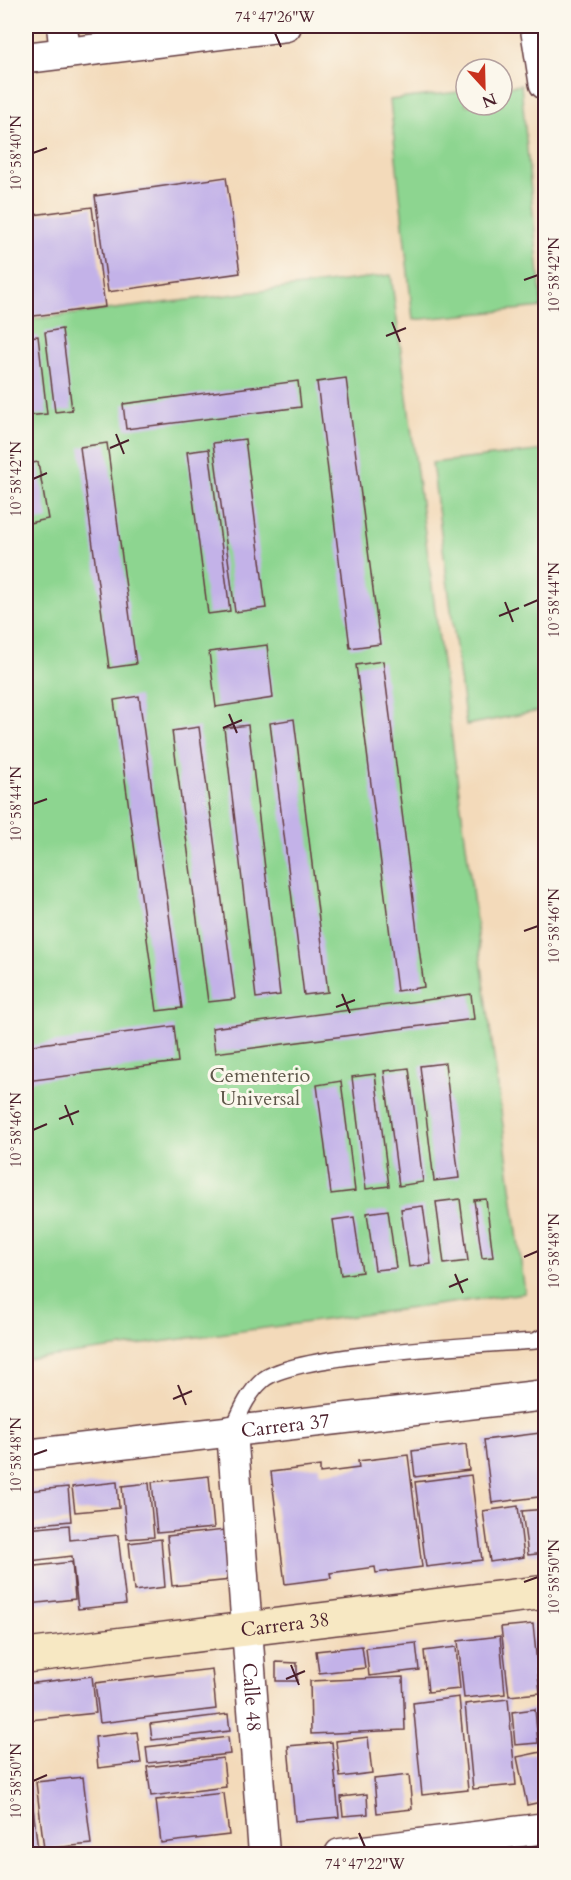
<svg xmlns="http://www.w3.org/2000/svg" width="571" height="1880" viewBox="0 0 571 1880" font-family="Cardo,serif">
  <rect width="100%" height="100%" fill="#fbf7ec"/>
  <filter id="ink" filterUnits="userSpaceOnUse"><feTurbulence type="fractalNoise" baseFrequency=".0167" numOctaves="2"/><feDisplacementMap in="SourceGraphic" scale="12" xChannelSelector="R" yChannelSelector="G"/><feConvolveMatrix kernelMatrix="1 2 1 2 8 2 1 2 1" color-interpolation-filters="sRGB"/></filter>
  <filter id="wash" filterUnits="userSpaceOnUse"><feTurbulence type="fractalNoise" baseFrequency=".008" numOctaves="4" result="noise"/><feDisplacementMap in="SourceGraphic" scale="24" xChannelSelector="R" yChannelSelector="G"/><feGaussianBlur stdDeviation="1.35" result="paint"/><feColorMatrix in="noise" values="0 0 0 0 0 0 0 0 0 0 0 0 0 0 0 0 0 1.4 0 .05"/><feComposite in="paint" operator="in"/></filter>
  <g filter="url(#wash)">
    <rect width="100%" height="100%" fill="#f3daba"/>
    <path fill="#8dd590" stroke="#6c7a5e" stroke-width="1.5" d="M521,85L542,307L413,320L390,100L466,91V105H502V87Z
      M391,275L525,1293L26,1360V320Z
      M545,450V710L466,725L432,463Z"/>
    <g id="blocks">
      <path fill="#c3b2e8" d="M226,177L240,273L108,292L95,196Z
        M92,207L105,307L26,317V216Z
        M62,329L72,410L55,412L45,332Z
        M38,336L47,414L26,416V337Z
        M346,378L380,644L350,648L317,382Z
        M298,381L301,407L126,429L123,404Z
        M245,439L266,608L235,612L213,443Z
        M107,443L136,664L109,668L80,447Z
        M209,449L230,611L208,614L187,452Z
        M38,462L48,519L29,523L26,505V464Z
        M267,645L273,698L216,707L209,652Z
        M383,661L424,987L397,991L356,665Z
        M139,696L182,1008L157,1011L114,700Z
        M294,719L328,992L304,995L270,723Z
        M248,725L280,995L256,998L224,728Z
        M199,727L235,999L208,1002L172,731Z
        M471,994L474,1019L215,1053L212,1028Z
        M174,1026L178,1062L26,1081V1046Z
        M445,1063L459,1178L434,1181L420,1066Z
        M409,1068L423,1182L399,1186L384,1071Z
        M375,1074L389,1186L366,1189L352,1077Z
        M341,1081L355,1191L331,1194L317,1085Z
        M460,1199L468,1261L444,1264L436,1202Z
        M486,1199L493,1257L482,1258L474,1200Z
        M423,1206L431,1264L409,1267L401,1209Z
        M388,1210L396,1268L375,1270L367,1213Z
        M354,1217L362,1272L341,1275L333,1220Z
        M540,1433L546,1496L492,1503L484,1440Z
        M466,1444L469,1470L415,1477L412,1451Z
        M408,1455L422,1567L376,1573L375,1567L330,1573L331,1578L285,1584L271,1472L320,1466V1473L359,1468L358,1461Z
        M471,1475L482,1560L426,1567L415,1482Z
        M209,1476L214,1528L157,1533L152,1482Z
        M117,1482L119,1508L75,1512L72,1487Z
        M149,1483L154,1537L127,1539L122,1486Z
        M68,1487L71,1521L30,1525L27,1491Z
        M518,1506L524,1557L490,1562L483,1511Z
        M546,1509V1553L528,1555L522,1511Z
        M69,1525L70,1540L118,1535L126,1604L78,1609L72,1556L30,1561L27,1529Z
        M225,1530L231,1580L172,1586L167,1536Z
        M161,1539L165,1587L134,1591L129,1543Z
        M72,1562L75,1599L29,1604L26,1567Z
        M546,1622V1678H544L539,1623Z
        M533,1624L540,1693L509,1696L501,1627Z
        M500,1636L505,1694L464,1698L458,1641Z
        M416,1643L419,1670L369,1676L366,1648Z
        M362,1646L365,1668L319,1673L316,1651Z
        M456,1647L460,1689L428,1692L424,1651Z
        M276,1662L297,1663V1681H276Z
        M212,1669L216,1709L100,1723L95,1683Z
        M92,1676L96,1713L30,1720L26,1684Z
        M403,1677L405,1730L311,1734L310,1681Z
        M459,1697L468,1790L422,1795L413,1703Z
        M508,1699L516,1785L473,1789L465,1704Z
        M535,1709L538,1743L515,1745L512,1712Z
        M228,1714L230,1731L152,1740L150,1724Z
        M137,1732L141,1763L98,1768L95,1737Z
        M228,1737L230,1754L148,1763L146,1747Z
        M368,1737L372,1773L340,1777L336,1741Z
        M332,1742L339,1817L295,1821L288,1746Z
        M546,1751V1801L527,1805L517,1757Z
        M223,1758L226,1787L151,1796L147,1767Z
        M28,1765L38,1850L26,1852V1766Z
        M409,1775L412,1809L377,1813L374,1779Z
        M83,1777L91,1844L44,1849L36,1782Z
        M224,1793L229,1835L161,1843L156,1800Z
        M367,1794L368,1814L343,1816L341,1797Z
        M524,1842L525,1854H465V1849Z
        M546,1843V1854H532L530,1845Z"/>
    </g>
  </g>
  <g filter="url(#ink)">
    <use href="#blocks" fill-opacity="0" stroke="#633b40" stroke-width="1.5"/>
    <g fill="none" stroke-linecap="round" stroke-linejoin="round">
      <g stroke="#633b40" stroke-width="18">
        <path id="service" d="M232,1431C240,1413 247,1394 263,1380C293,1353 485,1345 535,1341L546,1335"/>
      </g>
      <g stroke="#633b40" stroke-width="33">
        <g id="minor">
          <path d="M62,26L65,53"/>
          <path d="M26,58L286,26"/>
          <path id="s1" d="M232,1431L264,1854"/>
          <path id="s2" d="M26,1455L546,1395"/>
          <path d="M340,1854L546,1828"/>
        </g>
      </g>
      <g stroke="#633b40" stroke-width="36">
        <path id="tertiary" d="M537,26L546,83"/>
      </g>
      <g stroke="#633b40" stroke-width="36">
        <g id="secondary">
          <path id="s3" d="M26,1656L546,1592"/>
        </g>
      </g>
      <use href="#service" stroke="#fff" stroke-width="15"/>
      <use href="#minor" stroke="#fff" stroke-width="30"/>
      <use href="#tertiary" stroke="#fff" stroke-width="33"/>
      <use href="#secondary" stroke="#f7e8c3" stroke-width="33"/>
    </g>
  </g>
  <path fill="none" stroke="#4a1f2b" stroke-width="2" d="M275,33L281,47M33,153L47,148M524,280L538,275M392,322L400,342M386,336L406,328M116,434L124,454M110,448L129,440M33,479L47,473M505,602L513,622M524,606L538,600M499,616L519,608M229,714L237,733M223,728L242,720M33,804L47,799M524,931L538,926M342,994L350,1013M336,1007L355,1000M65,1105L73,1125M59,1119L79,1111M33,1130L47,1124M524,1257L538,1251M455,1274L463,1293M449,1287L468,1279M178,1385L186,1405M173,1399L192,1391M33,1455L47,1450M524,1582L538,1577M291,1665L299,1685M286,1679L305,1671M33,1781L47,1775M359,1833L365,1847"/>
  <g text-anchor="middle" stroke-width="6" stroke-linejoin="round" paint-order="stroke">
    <g font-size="20" fill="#5e5649" stroke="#fbf7ec">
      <text x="260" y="1082">Cementerio<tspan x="260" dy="23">Universal</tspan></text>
    </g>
    <g font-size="20" fill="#4a1f2b" stroke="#fbf7ec">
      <text dy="7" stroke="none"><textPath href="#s2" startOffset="261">Carrera 37</textPath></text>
      <text dy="7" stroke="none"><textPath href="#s3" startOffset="261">Carrera 38</textPath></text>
      <text dy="7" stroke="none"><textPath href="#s1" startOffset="267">Calle 48</textPath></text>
    </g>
  </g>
  <rect width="571" height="1880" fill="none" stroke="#fbf7ec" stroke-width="66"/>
  <g transform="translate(484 87) rotate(158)"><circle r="28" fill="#fbf7ec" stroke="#b4a19f" stroke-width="1.5"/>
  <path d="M0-4.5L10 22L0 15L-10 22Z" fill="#c8321e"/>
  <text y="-9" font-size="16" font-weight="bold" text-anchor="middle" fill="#4a1f2b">N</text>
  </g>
  <rect x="33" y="33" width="505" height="1814" fill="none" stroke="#4a1f2b" stroke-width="2"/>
  <g font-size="15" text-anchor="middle" fill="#4a1f2b">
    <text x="275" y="22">74°47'26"W</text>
    <text transform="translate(16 153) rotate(-90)" y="5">10°58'40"N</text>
    <text transform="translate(554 275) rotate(-90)" y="5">10°58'42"N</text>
    <text transform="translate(16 479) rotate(-90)" y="5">10°58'42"N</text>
    <text transform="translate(554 600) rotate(-90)" y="5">10°58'44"N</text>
    <text transform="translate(16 804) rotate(-90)" y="5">10°58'44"N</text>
    <text transform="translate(554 926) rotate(-90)" y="5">10°58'46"N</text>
    <text transform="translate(16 1130) rotate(-90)" y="5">10°58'46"N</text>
    <text transform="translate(554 1251) rotate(-90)" y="5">10°58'48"N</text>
    <text transform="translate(16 1455) rotate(-90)" y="5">10°58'48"N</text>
    <text transform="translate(554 1577) rotate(-90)" y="5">10°58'50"N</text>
    <text transform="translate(16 1781) rotate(-90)" y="5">10°58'50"N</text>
    <text x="365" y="1869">74°47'22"W</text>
  </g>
</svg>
